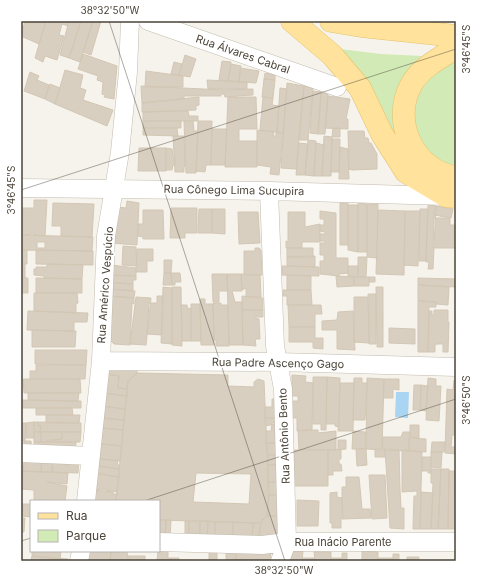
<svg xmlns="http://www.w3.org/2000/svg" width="477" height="582" viewBox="0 0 477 582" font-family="Inter,sans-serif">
  <rect width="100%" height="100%" fill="#f6f3ec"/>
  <path fill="#d2eab5" d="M340,49L381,54L422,56C405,70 392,90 393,113C393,123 396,132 397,142L371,88Z
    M449,62H456V168L445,165L430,155L412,128L416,90Z"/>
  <path fill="#a9d4f2" d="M396,392H409L408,418L395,417Z"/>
  <path fill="#d8cfc1" stroke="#d3c7b4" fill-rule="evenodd" d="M25,21H46L39,44L21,36Z
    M46,21H69L68,26L62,24L59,35L64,36L57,60L45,56L43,62L35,58Z
    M69,21H81L69,58L60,55Z
    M81,21H93L80,62L69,58Z
    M93,21H101L91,55L83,52Z
    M83,54L117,66L114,99L104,97L105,95L102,94L103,82L97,80L98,76L78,69Z
    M185,55L196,59L190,77L179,75Z
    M222,61L231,62L228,81L219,80Z
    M174,62L182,64L179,75L171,74Z
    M231,64L241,66L239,82L228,81Z
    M240,68L259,71L256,83L239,82Z
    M65,70L83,75L80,88L86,90L83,100L113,110L107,126L55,104Z
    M146,71L183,76V87H145Z
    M30,72L39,76L37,80L49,85L45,99L24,91Z
    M265,73L275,75V80L264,79Z
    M264,79L275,80L273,98L262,97Z
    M207,80L247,82V89H208Z
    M287,83L304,86L296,169L281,168Z
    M50,84L60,88L55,104L45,99Z
    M141,86L224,90L253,89V95L236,96V97H225L224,94H221V96H184V99L142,103Z
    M304,86L313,88L308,140H299Z
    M280,88L287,89L283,133L277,132Z
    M313,91L321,92L318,134L310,133Z
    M321,93L328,94L325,134H318Z
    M328,96L350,99L346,119H348V129L325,128Z
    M199,97V105L196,106V110L142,112V103Z
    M228,97H256L257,129H239V141H257V167H225Z
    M263,97L273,98L272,105L279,106L277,132L260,130Z
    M188,111L189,116H198V121H143V112Z
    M143,121H181V128H143Z
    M184,121H193L194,131H198L196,173H186Z
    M198,121H212L211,165H206L205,172L196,171Z
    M143,128H177L178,136L143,135Z
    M333,128H340V137H332Z
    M212,129H227L225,165H211Z
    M257,130L274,132L273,136H276V132L283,133L279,175L270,174L271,167L257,165Z
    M348,131H364L365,138H368L369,143H371L377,154V169L352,170L349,169Z
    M173,136H184L185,166L184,167V172H175Z
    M324,136L332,137L331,176H322Z
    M332,139H340L339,172H331Z
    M308,140L316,141L314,176L305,175Z
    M299,143L308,144L305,175H296Z
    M316,143L324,145L322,176H314Z
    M340,147L348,149L349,179H339Z
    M139,148H166V171H138Z
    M166,148L172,149L173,156H175V165H173L172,170H166Z
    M34,200H47L45,236L33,235V233H31V235H21V208H34Z
    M127,201L139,203L137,245L111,243L117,207L126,208Z
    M53,203L94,204L92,237L61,236V226H52Z
    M340,203H348V245H340Z
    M358,203L367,204V252H358Z
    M367,204H378L377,258L367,257Z
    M348,205H358V252L348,250Z
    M428,205L436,206L433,269H428L429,262H426Z
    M436,206L453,209L451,218L434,215Z
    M171,208H197V233H185V238H170Z
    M199,209H212V233H198Z
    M212,209H225V234L212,233Z
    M420,209H428L426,261H419Z
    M143,210H163L164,239H143V237L138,236V224H143Z
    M378,210L405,211L404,275L376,274Z
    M320,211L336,213V258H348V273L339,274V276L320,274V261H324V255H320V243H325V241H320V234H325V232L320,231V225H324V219H320Z
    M405,211H420L418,266L404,265Z
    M238,212H258L260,243L239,244Z
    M288,212H305V227L320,224V242H302V248H286V241L288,242Z
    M434,218H450V225H456V248H433Z
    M21,235L93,237L92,251L21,250ZM37,242H45V248H37Z
    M123,246L136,247L137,266L122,265Z
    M255,248H259L261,250L262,275H244V251H255Z
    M287,248H313V257H287Z
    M137,249H153V261H147V272H136Z
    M21,250H27V264H21Z
    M36,250L93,251V265L36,264Z
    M315,256V267L287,266V257Z
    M358,257H367L366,277H358Z
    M164,260H172L171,273H164Z
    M21,264H25V278H21Z
    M47,264L83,265L82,279L44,278V276L34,275V269H36V267H47Z
    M111,265L136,268V276L109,275Z
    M282,266L319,267V276L282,275Z
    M348,266H358V277L348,276Z
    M164,273H171L172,285H163Z
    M171,273H180L181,282H175V285H172Z
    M212,274H227L228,291H219V302H213Z
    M227,274H241L242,291H232L235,302H242L243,345H229Z
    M241,274L260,275L261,297H246V288L242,290Z
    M109,275L136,276V280H133V284L109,282Z
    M287,275L311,276V290H287Z
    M336,276L354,277V286L337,287Z
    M354,277H369V286H354Z
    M369,277H375V282H369Z
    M21,278H28V293H21Z
    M36,278L82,279V293H36Z
    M418,278L456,279V287L418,285Z
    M111,283L133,284V291L111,289Z
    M418,285L449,287L448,305L436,304V302L418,301Z
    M163,287L172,288V344L161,343Z
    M172,287H181L182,346L172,345Z
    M376,287H383V347H377Z
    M110,289L135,291L134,298L109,296Z
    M283,290H311L312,305H287V296H283Z
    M34,293H77L78,303L76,304V313L34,311Z
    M368,294H376V344H369Z
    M109,296L134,298V304L132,303L130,345L114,344L109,339Z
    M157,296H163L162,335L147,334L149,303H157Z
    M242,296L263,298V310H242Z
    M136,297L151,298L146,345L130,344Z
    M354,297H369V343L354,342Z
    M200,299H205V304H213L214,345H201Z
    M418,301L436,302V307H429L428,352H418Z
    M221,303V305H228L229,346H216V340H214L213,303Z
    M191,304H200L201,341H191Z
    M181,305H187L188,309L191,308V341H182Z
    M288,305H321L322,314H315V327H289Z
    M242,310H263V317H255V318L259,319L260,339H255L256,346L243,345Z
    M434,310H448V322H449L448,352H443V344H437L435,345V352H428L429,311H432V315H434Z
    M28,311L88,313L87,322H74V331L27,330Z
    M353,311L355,350L337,349V330H322V321L337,320L338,312Z
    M289,327H315V338H323V349L313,348V342H289Z
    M389,328L415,329V344L389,343Z
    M32,330L76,331L75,347H32Z
    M35,350H87L86,365L35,364Z
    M36,365H86L85,379H30V371H36Z
    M137,369V373L128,381L127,389L118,388L119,376L107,374V370Z
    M137,373L228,375V386L254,387V382L258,379L264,381L269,495L267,516L258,523L159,520V501H116L128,381ZM196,473L251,474L249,504L193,502Z
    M106,374L119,376L118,388L127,389V396L104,393Z
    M292,375L306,376L305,382L313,383L312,430L297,431V418H292L291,401H298V396H292Z
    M313,377H327L326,430H321V424H313Z
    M327,377L340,378L339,427L335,426V424H326Z
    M354,378H362V383H367L365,420H353Z
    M367,378L384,379L382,450L366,449Z
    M428,378L436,379V386H441L439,421L426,420Z
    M23,379H80L81,393H24Z
    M384,379H399V390L393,389V398H383Z
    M454,380L456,381V435H452L451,447H456V454L445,453L447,389L453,390Z
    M340,383H354L353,431H338Z
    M414,385H421L420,410H413Z
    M421,385L428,386L426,411L420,410Z
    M28,393H79L78,401L28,400Z
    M104,393L127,396L125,409L102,406Z
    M272,399H279L280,418H265V407H272Z
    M21,400L81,401V408H21Z
    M102,406L125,409L124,420L101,418Z
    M36,408H72L73,415H36Z
    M46,415H80L79,423H46Z
    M101,418L124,420L123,430L100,428Z
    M265,418H280V423L265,426Z
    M34,422H38V426H41L40,432H34Z
    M34,422V438H26V423Z
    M38,422L81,423V432H40L41,426H38Z
    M21,423H26L25,441H21Z
    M272,423H280V443H266V431H271Z
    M410,425H419V438L410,437Z
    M103,428L123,430L122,446L101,444Z
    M298,430H318V433L336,431V450H299Z
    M353,431L366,432V449H352Z
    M34,432H41V442H34Z
    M41,432H62V439L41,442Z
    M62,432H81L80,442H48V440L62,439Z
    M403,432H410L409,451L382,450L383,437H401Z
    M409,438L426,439V452L409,451Z
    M338,440H346V449L338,450Z
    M24,441H31L32,453H24Z
    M34,442H76L75,455L34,448Z
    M432,442H445L444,452H431Z
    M266,443H280V455H268Z
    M101,444L122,446L120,461L100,459Z
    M341,449V459H339V464H341L342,471H333V475H328V450Z
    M356,449H366L367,465L357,466Z
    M375,449H385V457H375Z
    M385,449L399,450L400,489L401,508H404V529L390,528Z
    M294,450H328V486H294Z
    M402,450L422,452L420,529H413L414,496H417V491L402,492Z
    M431,452H442L441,468L431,467Z
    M25,454L42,455L41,472L23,471Z
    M42,455L53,456L52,472H41Z
    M268,455H280V465H268Z
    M79,457L78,473L52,472L53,461Z
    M422,457H431V473H428V471H422Z
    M100,459L118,460L117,465H120L119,469L99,466Z
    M268,465H280V482H268Z
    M99,466L119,469V477L98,473Z
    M431,469H441L438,529H431L433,483H431Z
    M441,469H449L448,529H438Z
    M21,471L68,473L67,484L47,482L67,486L65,501L34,500V490L21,489Z
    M449,471H456V529H448Z
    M97,474L119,477L117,492L100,489L99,490H94Z
    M369,475H385L387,518L372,519Z
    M346,477H359L362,509H370L371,518L342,519V487H346Z
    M268,482H280L281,495H268Z
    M94,490L113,492V494H117L116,501H93Z
    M337,492V497L342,498L343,517H341V528H332V523H330V493Z
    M421,492L433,493L431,529H420Z
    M269,495H281V517L267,516Z
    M297,500L319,501L318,526H297Z
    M21,504H31V517L21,516Z
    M267,516H282L283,539L258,540L261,522Z
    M21,518H25L24,532H21Z
    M160,520H166L165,537H159Z
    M166,520H171L170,538H165Z
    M185,521H189V539H185Z
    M189,521H200V539H189Z
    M200,521H208L207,538H200Z
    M208,521L215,522V539L207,538Z
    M215,522H233V538H215Z
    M233,522L253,523L252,538H233Z
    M261,522L259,538H252L253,523Z
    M168,548V558H179V561H157L158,551Z
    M236,549L270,550L271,561H236Z
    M209,550H217V561H209Z
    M32,551H61L60,559L32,556Z
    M89,551H111L110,561H88Z
    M111,551H127L128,561H110Z
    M290,551H303L302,561H290Z
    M362,551L378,552V561H362Z
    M314,552H331V561H315Z
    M226,553H236V561H226Z
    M342,553H347V561H331V558H342Z
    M393,554H399V561H393Z
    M32,556L68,559V561H31Z
    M128,556H145V561H128Z
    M407,557H419V561H407Z
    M302,558H314V561H302Z
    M378,558H393V561H378Z"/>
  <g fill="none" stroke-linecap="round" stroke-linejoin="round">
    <g stroke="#c2bbae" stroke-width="19">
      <path id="minor" d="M148,21L337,87
        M21,188L269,191L446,196
        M269,191L275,346L283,389L287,542L280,561
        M101,361L278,362L456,367
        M21,453L91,456
        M86,501L101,361L106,236L120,152L128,72L130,21
        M159,542L262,545L287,542H456
        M79,561L81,551"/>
    </g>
    <g stroke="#e6c16a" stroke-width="23">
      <path id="major" d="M292,21L332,55L360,88L382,134L406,172L446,196L456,197
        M331,21L361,26L456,36
        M456,48C441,57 419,69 411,85C391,122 414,171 456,177"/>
    </g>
    <use href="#minor" stroke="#fff" stroke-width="18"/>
    <use href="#major" stroke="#ffe39c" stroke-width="22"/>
  </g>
  <path fill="none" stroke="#4b4439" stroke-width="1" stroke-opacity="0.45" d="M109,21L285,561M21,190L456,49M144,501L456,399M21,541L31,538"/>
  <g text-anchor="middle" stroke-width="3.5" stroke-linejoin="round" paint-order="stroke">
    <g font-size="11" fill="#4b4439" stroke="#fff">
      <text transform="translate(243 54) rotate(19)" y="4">Rua Álvares Cabral</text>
      <text transform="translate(234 190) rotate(1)" y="4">Rua Cônego Lima Sucupira</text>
      <text transform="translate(105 285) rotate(-86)" y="4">Rua Américo Vespúcio</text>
      <text transform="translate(278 363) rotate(1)" y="4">Rua Padre Ascenço Gago</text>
      <text transform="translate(284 436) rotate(-92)" y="4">Rua Antônio Bento</text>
      <text x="343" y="546">Rua Inácio Parente</text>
    </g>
  </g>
  <rect width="477" height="582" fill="none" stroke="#ffffff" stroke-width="44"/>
  <rect x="30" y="500" width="130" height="52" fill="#ffffff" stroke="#b7b4b0"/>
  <rect x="38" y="513" width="20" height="6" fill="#ffe39c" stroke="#b7b4b0"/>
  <text x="66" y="520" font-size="12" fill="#4b4439">Rua</text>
  <rect x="38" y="530" width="20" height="12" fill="#d2eab5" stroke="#b7b4b0"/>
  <text x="66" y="540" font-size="12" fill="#4b4439">Parque</text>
  <rect x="22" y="22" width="433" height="538" fill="none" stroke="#4b4439" stroke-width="1.5"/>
  <g font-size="10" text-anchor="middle" fill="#4b4439">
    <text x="110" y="14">38°32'50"W</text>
    <text transform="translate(466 49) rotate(-90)" y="4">3°46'45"S</text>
    <text transform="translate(11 190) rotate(-90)" y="4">3°46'45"S</text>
    <text transform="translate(466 400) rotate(-90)" y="4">3°46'50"S</text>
    <text x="284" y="574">38°32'50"W</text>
  </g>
</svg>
